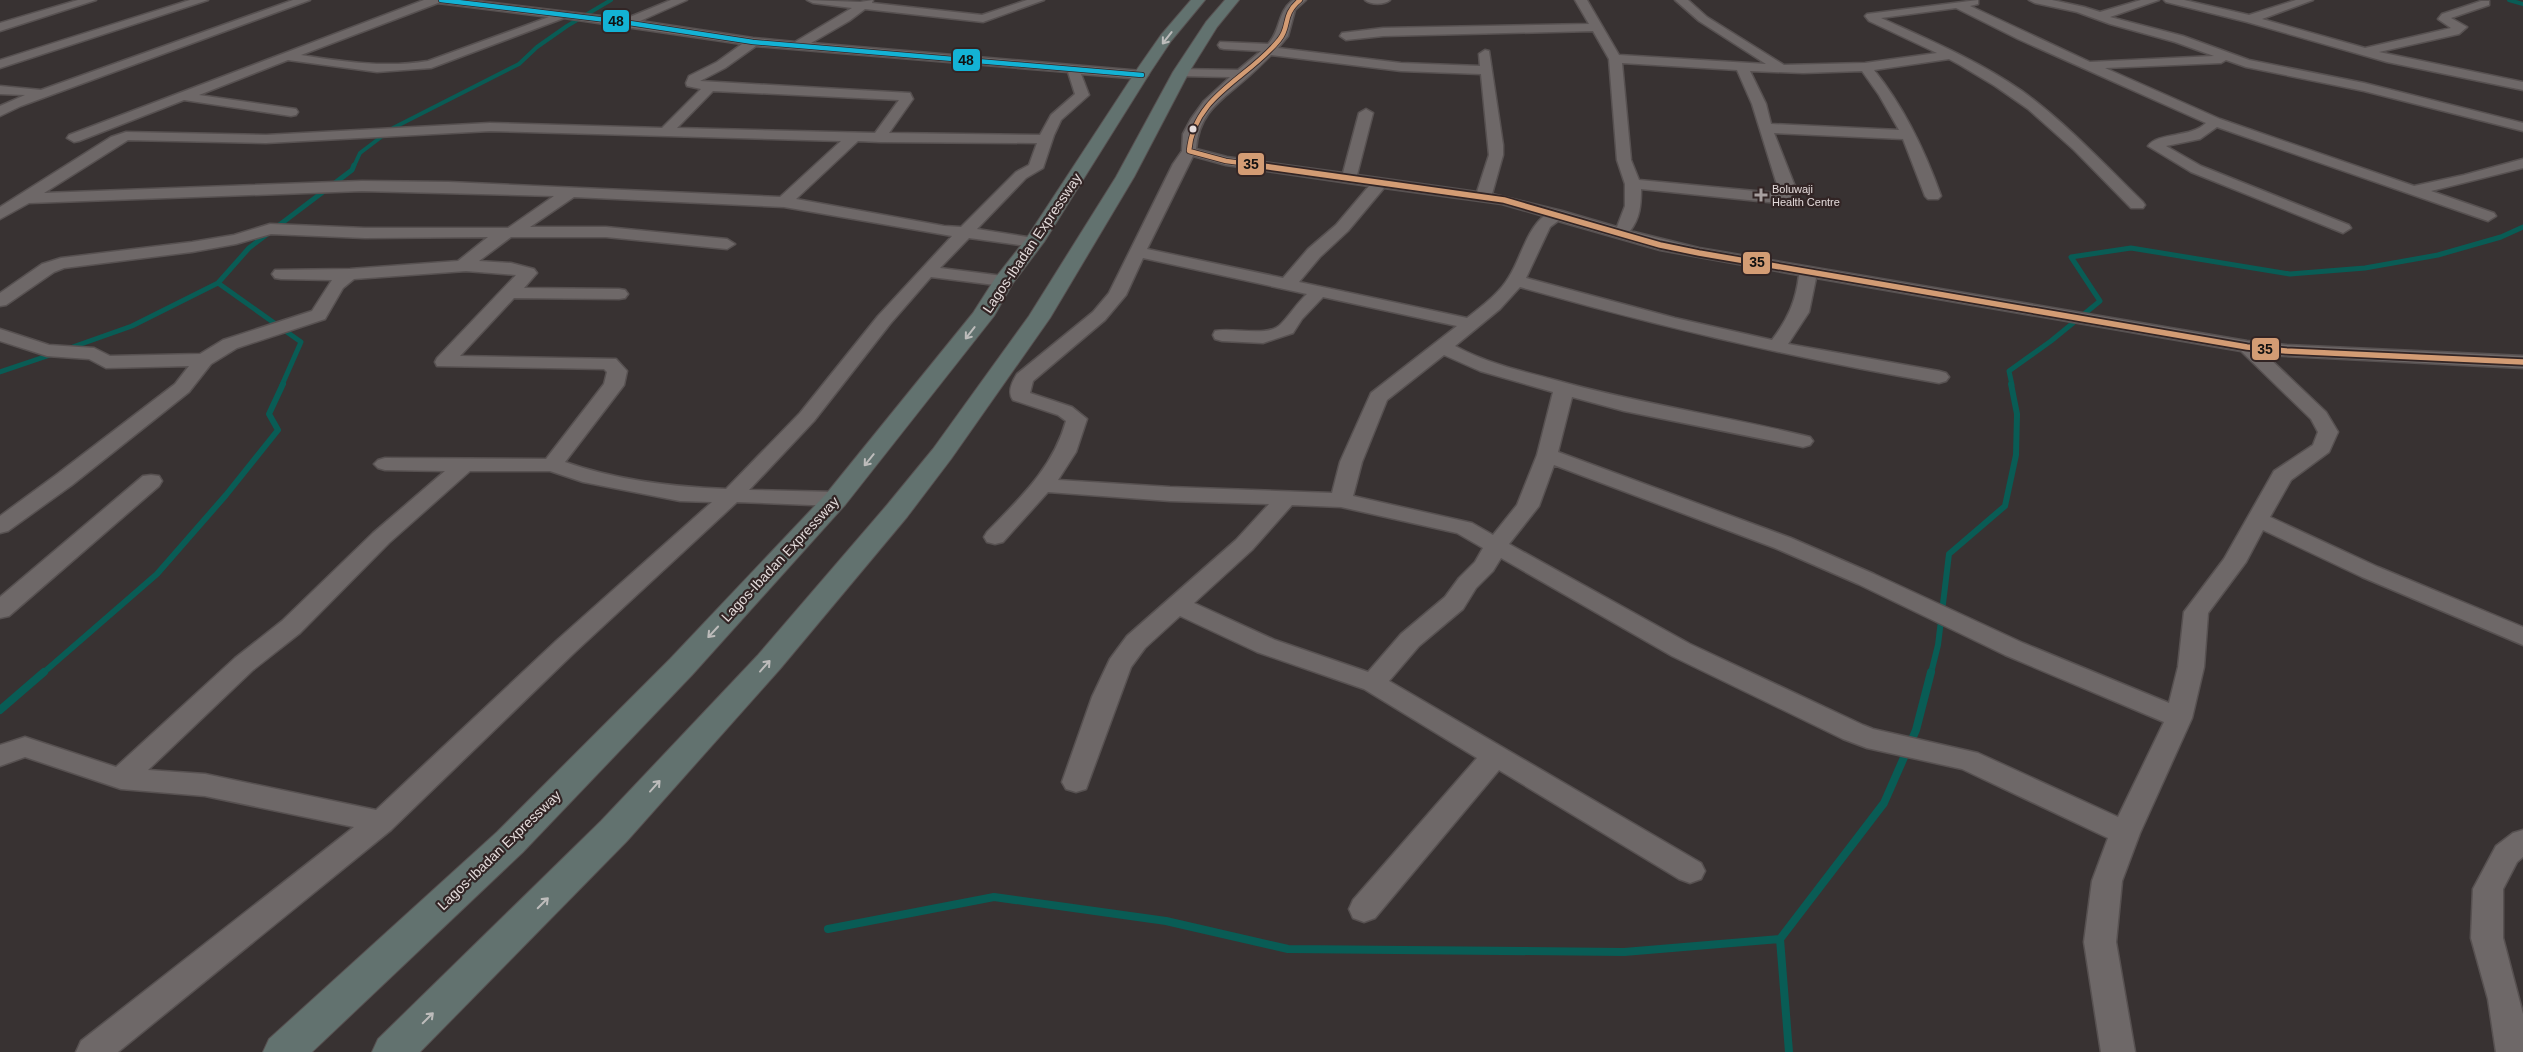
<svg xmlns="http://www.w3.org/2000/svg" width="2523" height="1052" font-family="Arial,sans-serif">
	<rect width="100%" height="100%" fill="#383232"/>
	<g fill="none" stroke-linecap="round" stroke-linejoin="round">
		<!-- stream-far3 -->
		<path stroke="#095c55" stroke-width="4" d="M 2509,0 L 2523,4
			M 354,166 L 360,153 L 393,128 L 519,64 L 537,47 L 567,26 L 611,0"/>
		<!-- stream-far2 -->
		<path stroke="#095c55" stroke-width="5" d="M 67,349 L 132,326 L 218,283
			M 0,372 L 53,354
			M 282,385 L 301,342 L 218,283 L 249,248 L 352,170 L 354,165
			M 2012,385 L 2009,371 L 2051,341 L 2100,301 L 2071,257 L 2131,248 L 2290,274 L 2365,268 L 2438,255 L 2501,237 L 2523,227"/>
		<!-- stream-far1 -->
		<path stroke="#095c55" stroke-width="6" d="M 43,673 L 157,574 L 226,495 L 278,430 L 269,414 L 283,384
			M 1931,673 L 1938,645 L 1949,554 L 2005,506 L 2016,455 L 2017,414 L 2011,384"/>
		<!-- stream -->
		<path stroke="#095c55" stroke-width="8" d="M 0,710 L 44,672
			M 828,929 L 994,897 L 1166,921 L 1288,949 L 1624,952 L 1780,939
			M 1789,1052 L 1780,939 L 1884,803 L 1916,730 L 1931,672"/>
		<!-- minor casing -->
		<g stroke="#575151" stroke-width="3">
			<path id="minor" d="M 78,0 L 96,0 L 0,31 L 0,23 Z
				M 190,0 L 208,0 L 0,68 L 0,60 Z
				M 293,0 L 310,0 L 21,106 L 0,116 L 0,106 L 25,95 L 0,94 L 0,86 L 41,90 Z
				M 424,0 L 469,0 L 625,19 L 671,0 L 687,0 L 640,21 L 753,38 L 795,42 L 852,8 L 813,3 L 807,0 L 860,2 L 873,0 L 872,3 L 982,15 L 1027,0 L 1044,0 L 983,22 L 865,9 L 849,21 L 811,43 L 1142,71 L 1148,75 L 1142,79 L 1081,74 L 1089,95 L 1061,120 L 1054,135 L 1043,168 L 1026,178 L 977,229 L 1040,239 L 1042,242 L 1040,245 L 1034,247 L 969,238 L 940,268 L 1003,276 L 1009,277 L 1012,281 L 1009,285 L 1003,286 L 931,277 L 890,324 L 814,421 L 749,490 L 836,492 L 844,494 L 847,499 L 844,504 L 836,506 L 737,502 L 574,653 L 391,830 L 118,1052 L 76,1052 L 81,1041 L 354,827 L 205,796 L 121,789 L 25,757 L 0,766 L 0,745 L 25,737 L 116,767 L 235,658 L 282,621 L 373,533 L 445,471 L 385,470 L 378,468 L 374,464 L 378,460 L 385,458 L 546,459 L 604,384 L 607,372 L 604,369 L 437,366 L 435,362 L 437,358 L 516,275 L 466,271 L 354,279 L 343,288 L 325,319 L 237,348 L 211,364 L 189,392 L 72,485 L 8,531 L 0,533 L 0,516 L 56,475 L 175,384 L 189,366 L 106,368 L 89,359 L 47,356 L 0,341 L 0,329 L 49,345 L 94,348 L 110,356 L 200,354 L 223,340 L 312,311 L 332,280 L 281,279 L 275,278 L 272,274 L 275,270 L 350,269 L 458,261 L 488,237 L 365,238 L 271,234 L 236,244 L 192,252 L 64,268 L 54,272 L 6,305 L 0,306 L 0,293 L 42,264 L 61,258 L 192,242 L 234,235 L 270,224 L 365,228 L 508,228 L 554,196 L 362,191 L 29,203 L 0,219 L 0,207 L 111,137 L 126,132 L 266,135 L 490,123 L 662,128 L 701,89 L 687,86 L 686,83 L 689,76 L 717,62 L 742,44 L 564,18 L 431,68 L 377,72 L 288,60 L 199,95 L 296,109 L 298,112 L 296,115 L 291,116 L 184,100 L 79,141 L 74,142 L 67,138 L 69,135 ZM 438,3 L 549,17 L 428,61 C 385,68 344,62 301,55 ZM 756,46 L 1068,72 L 1075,94 L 1051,115 L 1040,135 L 889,133 L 913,99 L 910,93 L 700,81 L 725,68 ZM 713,91 L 899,100 L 875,133 L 677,128 ZM 490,131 L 841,141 L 780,197 L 449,182 L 362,181 L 44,193 L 128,140 L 266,143 ZM 858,141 L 880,142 L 1037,143 L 1029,165 L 1016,172 L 961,227 L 944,226 L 796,199 ZM 574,197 L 784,207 L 952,236 L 878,316 L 800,413 L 726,489 C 672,487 616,480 565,462 L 624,385 L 627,371 L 616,359 L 460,356 L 514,298 L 619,299 L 625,298 L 628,294 L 625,290 L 619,289 L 524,288 L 537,273 L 534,269 L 511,263 L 479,261 L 511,237 L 606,237 L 727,249 L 735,244 L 727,239 L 606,227 L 530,227 ZM 470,471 L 550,471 L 583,482 L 680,501 L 712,502 L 556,641 L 376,810 L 205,774 L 148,770 L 253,670 L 300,633 L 389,543 Z
				M 1293,0 L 1306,0 L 1295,10 L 1288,36 L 1278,48 L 1401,63 L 1480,66 L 1479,54 L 1485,50 L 1489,51 L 1503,145 L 1503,155 L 1492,194 L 1562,211 L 1617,227 L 1625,206 L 1625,184 L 1617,160 L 1609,59 L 1593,31 L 1383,36 L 1346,40 L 1340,36 L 1342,33 L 1383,28 L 1589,24 L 1575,0 L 1587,0 L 1619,55 L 1766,64 L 1699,21 L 1675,0 L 1688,0 L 1707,17 L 1784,65 L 1865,63 L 1937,53 L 1869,21 L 1865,16 L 1867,14 L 1978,0 L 1978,4 L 1970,6 L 2090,62 L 2214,56 L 2175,42 L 2110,24 L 2077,12 L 2035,3 L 2029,0 L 2052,0 L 2084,7 L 2100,12 L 2141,0 L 2159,0 L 2110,17 L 2183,36 L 2249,60 L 2364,83 L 2523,123 L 2523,131 L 2364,91 L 2246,67 L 2226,60 L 2221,63 L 2105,68 L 2220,119 L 2414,186 L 2464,175 L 2523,159 L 2523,168 L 2431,191 L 2494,213 L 2496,216 L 2488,221 L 2217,127 L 2200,139 L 2166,146 L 2201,166 L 2349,225 L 2351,228 L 2343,233 L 2191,172 L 2148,146 C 2158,132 2191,138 2206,123 L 2018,39 L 1956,8 L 1881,18 C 1929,40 1979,61 2022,91 C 2066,123 2104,164 2143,202 L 2145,205 L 2143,208 L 2131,208 L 2074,150 L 2028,109 L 1995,86 L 1960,65 L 1949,59 L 1874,70 C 1904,107 1925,151 1941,196 L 1938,199 L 1928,199 L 1925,196 L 1903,139 L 1774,133 L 1796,189 L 1791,197 L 1778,203 L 1641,189 C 1641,205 1640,218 1630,231 L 1699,248 L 2247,341 L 2286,345 L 2523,356 L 2523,368 L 2266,355 L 2326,412 L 2338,432 L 2329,452 L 2291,480 L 2270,517 L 2378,567 L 2523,627 L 2523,645 L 2362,577 L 2263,530 L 2246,562 L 2208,613 L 2204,667 L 2192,718 L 2140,833 L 2122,881 L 2116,942 L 2135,1052 L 2101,1052 L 2084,942 L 2092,881 L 2108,838 L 1962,769 L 1867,748 L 1843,739 L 1672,656 L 1501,558 L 1493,571 L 1476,588 L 1463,609 L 1419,646 L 1389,681 L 1701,863 L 1705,871 L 1701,879 L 1690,883 L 1679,879 L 1499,770 L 1375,918 L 1364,922 L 1353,918 L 1349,909 L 1353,900 L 1477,758 L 1364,689 L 1257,652 L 1180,616 L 1145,648 L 1131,667 L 1086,789 L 1076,792 L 1066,789 L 1062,782 L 1092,697 L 1110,659 L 1127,636 L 1236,540 L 1269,504 L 1170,501 L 1048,492 L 1003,542 L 995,544 L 987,542 L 984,537 L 987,532 C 1020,498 1053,468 1066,421 L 1058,415 L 1013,400 C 1007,392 1012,382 1017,374 L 1093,312 L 1109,293 L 1173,164 L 1182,151 L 1183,134 L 1191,119 L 1204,101 L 1230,77 L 1181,76 L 1175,72 L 1176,69 L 1238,70 L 1261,51 L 1224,49 L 1220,48 L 1218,45 L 1220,42 L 1268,44 C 1281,31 1277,12 1293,0 ZM 1271,55 L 1401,71 L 1481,74 L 1489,155 L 1477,192 L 1357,175 L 1373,113 L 1366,109 L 1359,113 L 1343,173 L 1227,157 L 1196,149 C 1199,110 1224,99 1249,76 C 1256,70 1264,62 1271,55 ZM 1622,63 L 1737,70 L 1752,104 L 1779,191 L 1776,193 L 1639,180 L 1631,160 ZM 1750,71 L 1803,73 L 1862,71 L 1879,95 L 1899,130 L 1771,124 L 1766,104 ZM 1193,156 L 1226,165 L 1369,186 L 1336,225 L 1308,249 L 1283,278 L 1147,249 ZM 1384,188 L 1502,204 L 1544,216 C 1526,231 1521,258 1509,277 C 1500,293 1482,306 1467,318 L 1299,282 L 1320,257 L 1348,231 ZM 1558,221 L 1660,250 L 1799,275 C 1796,301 1788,319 1772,340 L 1675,318 L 1526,278 L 1550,227 ZM 1143,258 L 1307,294 C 1297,303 1290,315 1281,324 C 1268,338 1233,327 1215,331 L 1213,335 L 1215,339 L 1222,341 L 1263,343 L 1293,333 L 1302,319 L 1323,297 L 1457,326 L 1371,393 L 1340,462 L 1332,493 L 1170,487 L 1058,480 L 1076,452 L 1087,419 L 1072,407 L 1030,393 L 1033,381 L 1105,320 L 1126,295 ZM 1816,278 L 2241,351 L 2311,419 L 2318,432 L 2313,445 L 2274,471 L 2224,559 L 2184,612 L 2178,667 L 2169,703 L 2023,643 L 1874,574 L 1791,538 L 1558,452 L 1572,397 L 1624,411 L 1803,447 L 1810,445 L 1813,441 L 1810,437 C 1726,416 1639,404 1555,380 C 1521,371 1486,363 1455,346 L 1500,309 L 1520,287 C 1658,326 1797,359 1939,383 L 1946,381 L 1949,377 L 1946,373 L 1939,371 L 1788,344 L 1809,312 ZM 1444,355 L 1480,371 L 1553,392 L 1537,455 L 1517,505 L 1493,535 L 1472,523 L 1353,496 L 1362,462 L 1387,400 ZM 1554,465 L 1775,548 L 1858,584 L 2005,655 L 2164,722 L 2118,817 L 1978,753 L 1873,729 L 1863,725 L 1690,644 L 1509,544 L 1539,506 ZM 1292,505 L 1341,507 L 1457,533 L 1483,548 L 1475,562 L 1459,578 L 1445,597 L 1401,634 L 1368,672 L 1275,640 L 1194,603 L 1252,550 Z
				M 1365,0 L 1390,0 C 1384,5 1371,5 1365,0 Z
				M 2164,0 L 2184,0 L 2249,15 L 2296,0 L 2313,0 L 2262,19 L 2365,48 L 2451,28 L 2438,19 L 2442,14 L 2481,1 L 2489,1 L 2489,5 L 2451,18 L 2467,27 L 2459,34 L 2379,52 L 2523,82 L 2523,90 L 2387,62 L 2247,22 L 2166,2 Z
				M 151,475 L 159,476 L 162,481 L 159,486 L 9,616 L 0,618 L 0,597 L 143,476 Z
				M 2523,830 L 2523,857 L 2517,862 L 2503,889 L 2503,938 L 2523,1014 L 2523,1052 L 2496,1052 L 2488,999 L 2471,938 L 2473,889 L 2496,846 L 2513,833 Z"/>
		</g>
		<!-- highway casing -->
		<g stroke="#575151" stroke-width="2">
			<path id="highway" d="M 1191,0 L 1205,0 L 1171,41 L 1151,71 L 1044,242 L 1013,283 L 994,316 L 845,505 L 692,675 L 523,852 L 312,1052 L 263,1052 L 269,1039 L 497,832 L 670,659 L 827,493 L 973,313 L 996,277 L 1026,239 L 1138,68 L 1161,35 Z
				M 1225,0 L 1239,0 L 1217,27 L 1189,72 L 1134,177 L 1050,318 L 951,459 L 907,517 L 780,669 L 627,841 L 420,1052 L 372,1052 L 378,1039 L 601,821 L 758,655 L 887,505 L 933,449 L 1029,316 L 1116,177 L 1173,72 L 1206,22 Z"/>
		</g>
		<!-- minor -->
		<use href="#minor" fill="#6e6868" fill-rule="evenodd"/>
		<!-- highway -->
		<use href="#highway" fill="#62726f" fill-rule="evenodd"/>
		<!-- bus-1 casing -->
		<g stroke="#322525" stroke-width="6">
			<path id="bus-1" d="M 441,0 L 623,22 L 753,42 L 1142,75"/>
		</g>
		<!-- bus-2-far1 casing -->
		<g stroke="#322525" stroke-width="6">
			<path id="bus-2-far1" d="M 1264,166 L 1226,161 L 1189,151 C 1194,95 1248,79 1279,40 C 1291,26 1281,16 1300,0"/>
		</g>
		<!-- bus-2 casing -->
		<g stroke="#322525" stroke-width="9">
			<path id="bus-2" d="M 1255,165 L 1504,200 L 1660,245 L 1699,253 L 2247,347 L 2286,351 L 2523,362"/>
		</g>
		<!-- bus-1 -->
		<use href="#bus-1" stroke="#13b2d5" stroke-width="4.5"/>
		<!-- bus-2-far1 -->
		<use href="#bus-2-far1" stroke="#d39c74" stroke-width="4.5"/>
		<!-- bus-2 -->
		<use href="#bus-2" stroke="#d39c74" stroke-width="5.5"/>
	</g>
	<!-- one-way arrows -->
	<defs><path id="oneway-shaft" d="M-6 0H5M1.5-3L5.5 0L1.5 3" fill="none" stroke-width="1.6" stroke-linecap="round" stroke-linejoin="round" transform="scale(1.25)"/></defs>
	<g stroke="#bdbcbb">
		<use href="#oneway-shaft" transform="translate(1167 38) rotate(128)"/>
		<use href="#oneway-shaft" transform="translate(970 333) rotate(128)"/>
		<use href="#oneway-shaft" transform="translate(869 460) rotate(129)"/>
		<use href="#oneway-shaft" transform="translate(713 632) rotate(133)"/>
		<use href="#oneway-shaft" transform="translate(765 666) rotate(-48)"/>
		<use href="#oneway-shaft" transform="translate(655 786) rotate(-48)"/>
		<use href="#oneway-shaft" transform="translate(543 903) rotate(-45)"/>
		<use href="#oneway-shaft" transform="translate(428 1018) rotate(-45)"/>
	</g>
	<!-- markers -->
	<circle fill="#e4dbdb" stroke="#322525" stroke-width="2" cx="1193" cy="129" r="4.5"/>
	<path fill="#a8a0a0" stroke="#322525" stroke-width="2" d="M1758.5 187.5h5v5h5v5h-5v5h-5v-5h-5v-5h5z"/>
	<g text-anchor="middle" stroke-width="4.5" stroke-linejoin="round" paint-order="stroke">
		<!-- far-poi labels -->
		<g font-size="11" fill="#e4dbdb" stroke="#322525" text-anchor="start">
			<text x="1772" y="193">Boluwaji<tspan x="1772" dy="13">Health Centre</tspan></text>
		</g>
		<!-- street labels -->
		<g font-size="14" fill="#e4dbdb" stroke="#322525">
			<text transform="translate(1032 243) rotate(-56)" y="5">Lagos-Ibadan Expressway</text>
			<text transform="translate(780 559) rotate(-47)" y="5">Lagos-Ibadan Expressway</text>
			<text transform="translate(499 850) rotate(-44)" y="5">Lagos-Ibadan Expressway</text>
		</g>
	</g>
	<g stroke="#322525" stroke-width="2">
		<rect x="602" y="9" width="28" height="24" rx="5" fill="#13b2d5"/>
		<rect x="952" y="48" width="29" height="24" rx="5" fill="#13b2d5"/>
		<rect x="1237" y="152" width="28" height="24" rx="5" fill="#d39c74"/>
		<rect x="1742" y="251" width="29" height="24" rx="5" fill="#d39c74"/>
		<rect x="2251" y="337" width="29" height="24" rx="5" fill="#d39c74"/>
	</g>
	<g font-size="14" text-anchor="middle" font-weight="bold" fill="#111">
		<text x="616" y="26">48</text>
		<text x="966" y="65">48</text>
		<text x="1251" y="169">35</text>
		<text x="1757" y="267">35</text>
		<text x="2265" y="354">35</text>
	</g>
</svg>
